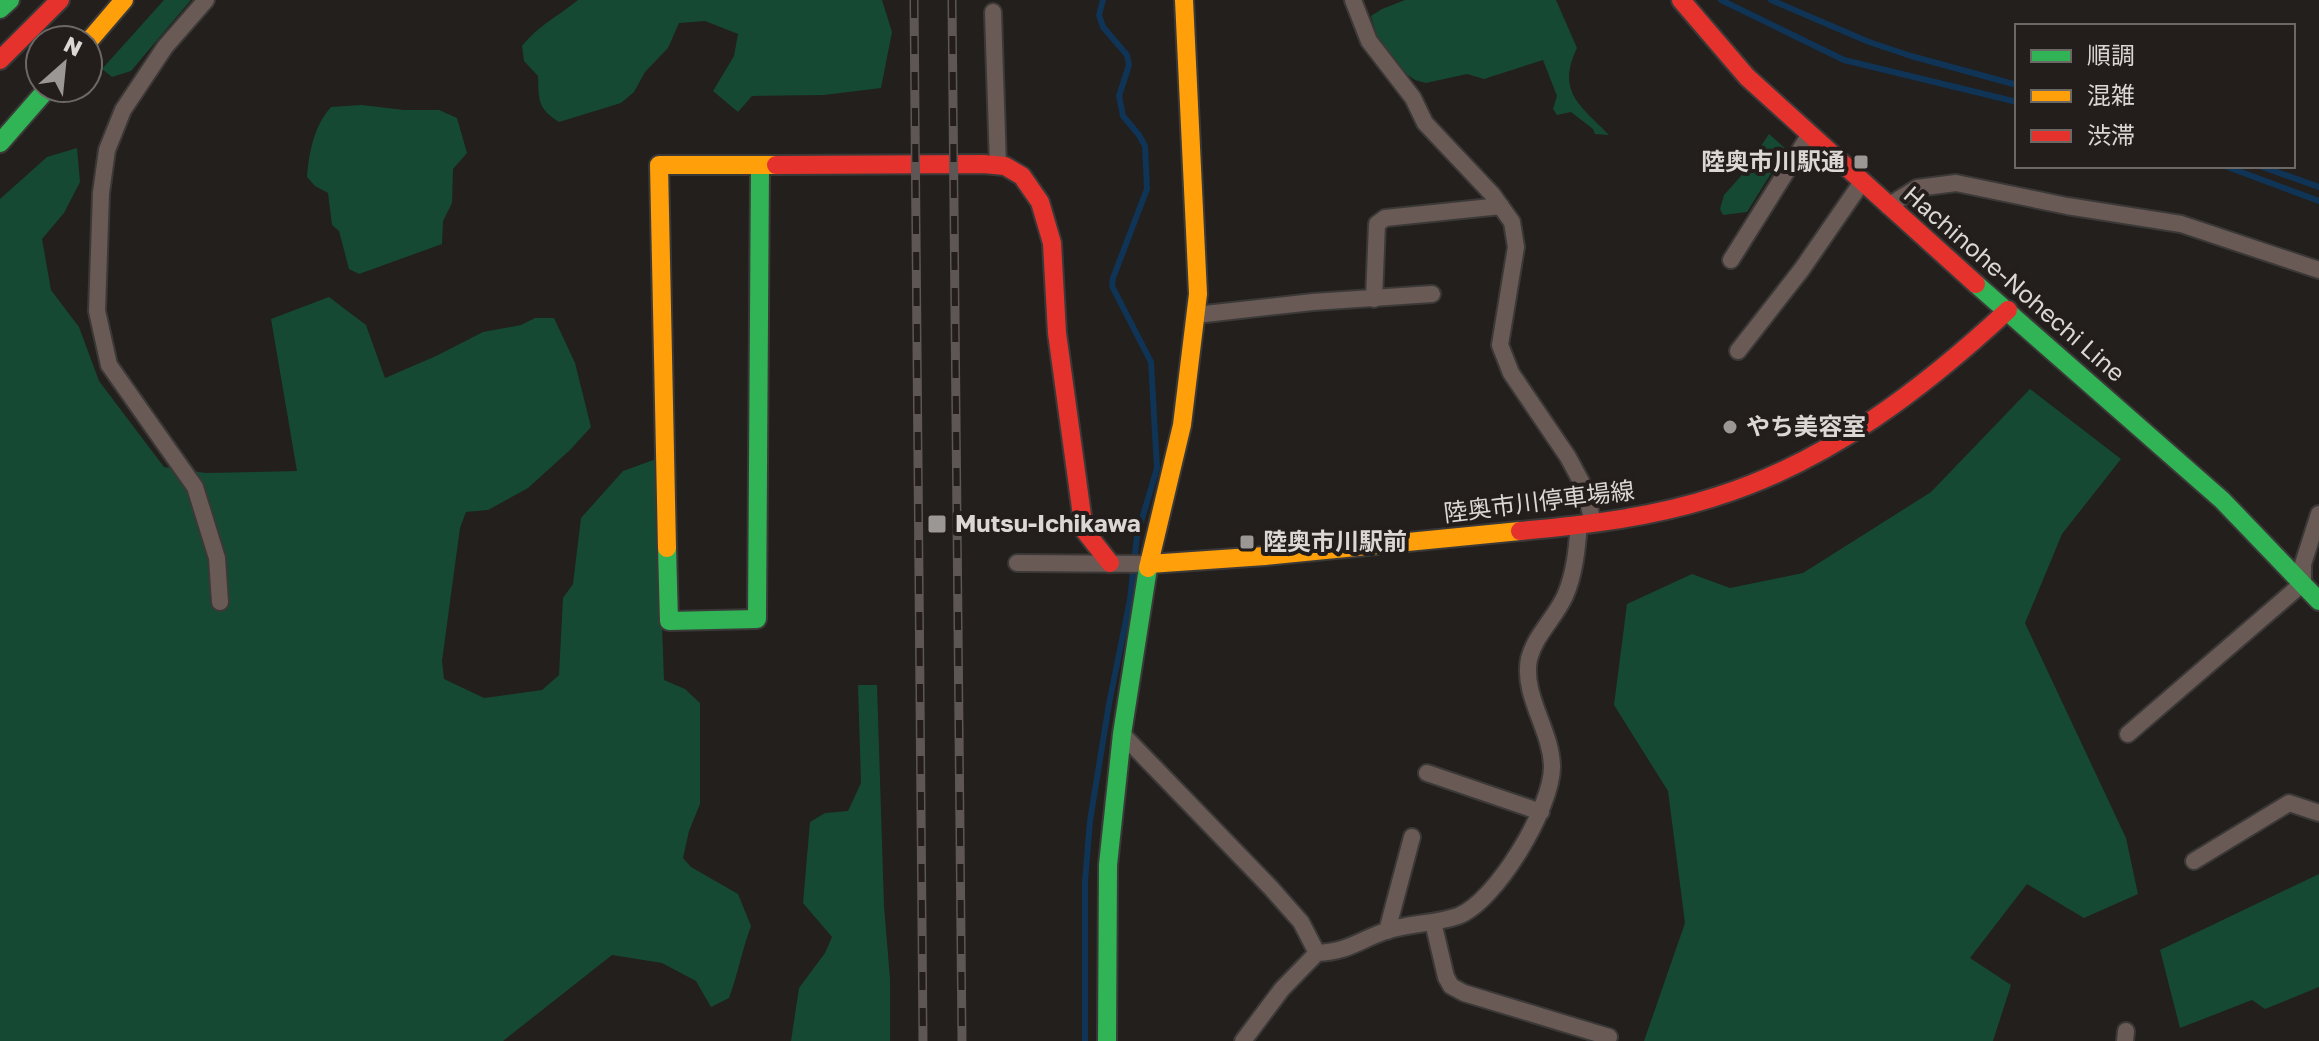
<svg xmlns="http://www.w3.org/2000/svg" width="2319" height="1041" font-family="'Golos Text','Noto Sans JP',sans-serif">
	<rect width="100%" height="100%" fill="#221f1d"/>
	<!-- green -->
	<path fill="#154933" d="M 164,0 L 191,0 L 131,71 L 112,77 L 102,69 Z
		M 578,0 L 882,0 L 892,32 L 881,88 L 824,95 L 752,96 L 738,112 L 713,91 L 734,56 L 738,34 L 705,21 L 679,23 L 668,48 L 645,72 L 634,92 L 621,103 L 559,122 C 537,108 539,100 538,76 L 524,61 L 522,46 C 539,25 557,17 578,0 Z
		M 1405,0 L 1556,0 L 1577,48 C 1556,92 1580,105 1609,135 L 1595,134 L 1593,129 L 1571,112 L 1557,115 L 1553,109 L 1557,96 L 1543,60 L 1484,79 L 1467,74 L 1426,83 L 1415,80 L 1405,73 L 1377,36 L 1371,16 L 1382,9 Z
		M 362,105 L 404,110 L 439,110 L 457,118 L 467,153 L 453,169 L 452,203 L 443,221 L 442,244 L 359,274 L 349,269 L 339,231 L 332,225 L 328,193 L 315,186 L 307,177 C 309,152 314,126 331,107 Z
		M 1769,134 L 1786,149 L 1747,212 L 1723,215 L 1720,209 L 1724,195 L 1741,176 Z
		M 77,148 L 80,182 L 64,213 L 42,239 L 51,290 L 79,327 L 99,381 L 164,467 L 206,473 L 297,471 L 271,319 L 329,297 L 366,325 L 385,378 L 436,356 L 483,332 L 521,325 L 535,318 L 554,318 L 575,363 L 591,427 L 570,450 L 528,488 L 488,510 L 466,512 L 460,528 L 442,661 L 444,679 L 484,698 L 542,690 L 559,675 L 563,598 L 573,584 L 581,518 L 623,471 L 656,459 L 664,680 L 685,689 L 700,703 L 700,804 L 689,831 L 683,858 L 691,867 L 738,894 L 751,926 C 742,950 738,974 729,998 L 711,1007 L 696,981 L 662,963 L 612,955 L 503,1041 L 0,1041 L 0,199 L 47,157 Z
		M 2030,389 L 2121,459 L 2062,534 L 2025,623 L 2126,838 L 2138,894 L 2084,918 L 2027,884 L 1970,958 L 2011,985 L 1993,1041 L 1644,1041 L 1685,923 L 1668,791 L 1614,705 L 1627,604 L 1692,574 L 1730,588 L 1803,573 L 1931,492 Z
		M 858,685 L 877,685 L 884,906 L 890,979 L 890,1041 L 791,1041 L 799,988 L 825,953 L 832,937 L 803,903 L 810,822 L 825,813 L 848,811 L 861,783 Z
		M 2319,874 L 2319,987 L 2265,1009 L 2252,1000 L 2180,1028 L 2160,950 Z"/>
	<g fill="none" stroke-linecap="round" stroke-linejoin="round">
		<!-- stream -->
		<path stroke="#0f3456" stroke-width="6" d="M 1721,0 L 1844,60 L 2017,102
			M 1771,0 L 1869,42 L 1911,56 L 2017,85
			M 2225,166 L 2319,201
			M 2260,166 L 2319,187
			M 1085,1041 L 1085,882 L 1090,821 L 1109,704 L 1130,600 L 1137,536 L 1157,468 L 1151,362 L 1112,286 L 1113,278 L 1147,189 L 1145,146 L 1139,135 L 1123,116 L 1119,96 L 1129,65 L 1127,55 L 1103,27 L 1099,15 L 1103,0"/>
		<!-- street casing -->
		<g stroke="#3b3938" stroke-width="20">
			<path id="street" d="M 206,0 L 165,47 L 123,110 L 107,150 L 101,193 L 97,311 L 109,365 L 195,487 L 217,558 L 220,602
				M 1353,0 L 1369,41 L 1413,98 L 1425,123 L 1492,194 L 1512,222 L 1516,247 L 1500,345 L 1511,373 L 1568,457 L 1584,487 L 1593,522
				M 993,12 L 998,166
				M 1888,206 L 1917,188 L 1956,183 L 2067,206 L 2181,224 L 2319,270
				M 1731,260 L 1810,134
				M 1374,299 L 1377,224 L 1385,218 L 1501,206
				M 1196,315 L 1313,302 L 1432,294
				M 1738,351 L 1802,269 L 1862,182
				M 1017,563 L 1149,564
				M 1122,734 L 1271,888 L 1301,922 L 1317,953
				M 2128,734 L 2303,583 L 2303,564 L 2319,514
				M 1427,773 L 1541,812
				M 2194,861 L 2289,803 L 2319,813
				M 1433,922 L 1446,977 L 1451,986 L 1464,993 L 1609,1037
				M 1387,931 L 1412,837
				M 1243,1041 L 1282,989 L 1317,953 C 1348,952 1359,940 1386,931 C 1409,923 1435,924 1458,916 C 1496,902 1553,806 1552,766 C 1551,729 1522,696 1529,659 C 1535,635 1555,618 1565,596 C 1575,573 1577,548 1579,524
				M 2125,1041 L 2126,1031"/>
		</g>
		<!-- fast casing -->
		<g stroke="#3b3938" stroke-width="22">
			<path id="fast" d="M 0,9 L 10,0
				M 0,143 L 48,88
				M 1976,284 L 2222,500 L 2319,601
				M 667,548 L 669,621 L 757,619 L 760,166
				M 1107,1041 L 1108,865 L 1122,734 L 1148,568"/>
		</g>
		<!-- slow casing -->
		<g stroke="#3b3938" stroke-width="22">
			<path id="slow" d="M 88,42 L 124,0
				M 667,548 L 659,165 L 776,165
				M 1149,564 L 1265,556 L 1520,531
				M 1148,568 L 1182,425 L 1198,294 L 1184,0"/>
		</g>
		<!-- jam casing -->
		<g stroke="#3b3938" stroke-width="22">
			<path id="jam" d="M 1681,0 L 1747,77 L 1976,284
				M 0,60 L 60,0
				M 776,165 L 983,164 L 1005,166 L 1022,176 L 1040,202 L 1052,243 L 1057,333 L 1084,530 L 1110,563
				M 1520,531 C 1587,525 1654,517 1718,496 C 1829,461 1924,388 2008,310"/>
		</g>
		<!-- street -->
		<use href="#street" stroke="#6a5a55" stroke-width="16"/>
		<!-- fast -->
		<use href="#fast" stroke="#30b455" stroke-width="18"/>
		<!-- slow -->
		<use href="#slow" stroke="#ff9f0a" stroke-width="18"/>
		<!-- jam -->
		<use href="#jam" stroke="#e5322d" stroke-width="18"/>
		<!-- rail casing -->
		<g stroke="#5e5654" stroke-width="9">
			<path id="rail" d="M 914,0 L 923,1041
				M 952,0 L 962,1041"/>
		</g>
		<!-- rail -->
		<use href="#rail" stroke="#231e1c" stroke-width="6" stroke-dasharray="18" stroke-linecap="butt"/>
	</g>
	<!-- markers -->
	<g fill="#9a9795" stroke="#231e1c" stroke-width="3">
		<rect x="1853" y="154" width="16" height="16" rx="4"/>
		<circle cx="1730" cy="427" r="8"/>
		<rect x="927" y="514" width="20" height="20" rx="4"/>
		<rect x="1239" y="534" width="16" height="16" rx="4"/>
	</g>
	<g text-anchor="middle" stroke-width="8" stroke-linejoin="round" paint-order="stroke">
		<!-- poi labels -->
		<g font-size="24" font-weight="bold" fill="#dad7d5" stroke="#231e1c" text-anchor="start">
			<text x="1845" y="170" text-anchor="end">陸奥市川駅通</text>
			<text x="1746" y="435">やち美容室</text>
			<text x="955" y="532">Mutsu-Ichikawa</text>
			<text x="1263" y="550">陸奥市川駅前</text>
		</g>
		<!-- street labels -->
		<g font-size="24" fill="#dad7d5" stroke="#231e1c">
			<text transform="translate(2014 284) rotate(41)" y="8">Hachinohe-Nohechi Line</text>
			<text transform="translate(1539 502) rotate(-7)" y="8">陸奥市川停車場線</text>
		</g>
	</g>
	<!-- legend -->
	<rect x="2015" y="24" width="280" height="144" fill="#231e1c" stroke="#6c6866" stroke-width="2"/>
	<rect x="2031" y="50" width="40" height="12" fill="#30b455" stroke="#6c6866" stroke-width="2"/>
	<text x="2087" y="64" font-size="24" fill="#dad7d5">順調</text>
	<rect x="2031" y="90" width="40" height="12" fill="#ff9f0a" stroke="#6c6866" stroke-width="2"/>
	<text x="2087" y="104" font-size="24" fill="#dad7d5">混雑</text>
	<rect x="2031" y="130" width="40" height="12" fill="#e5322d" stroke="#6c6866" stroke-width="2"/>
	<text x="2087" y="144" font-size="24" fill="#dad7d5">渋滞</text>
	<!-- north arrow -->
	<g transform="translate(64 64) rotate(27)"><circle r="38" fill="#231e1c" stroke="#6c6866" stroke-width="2"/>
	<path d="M0-6L14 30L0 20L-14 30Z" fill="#9a9795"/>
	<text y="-12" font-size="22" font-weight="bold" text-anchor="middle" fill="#dad7d5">N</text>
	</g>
</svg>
